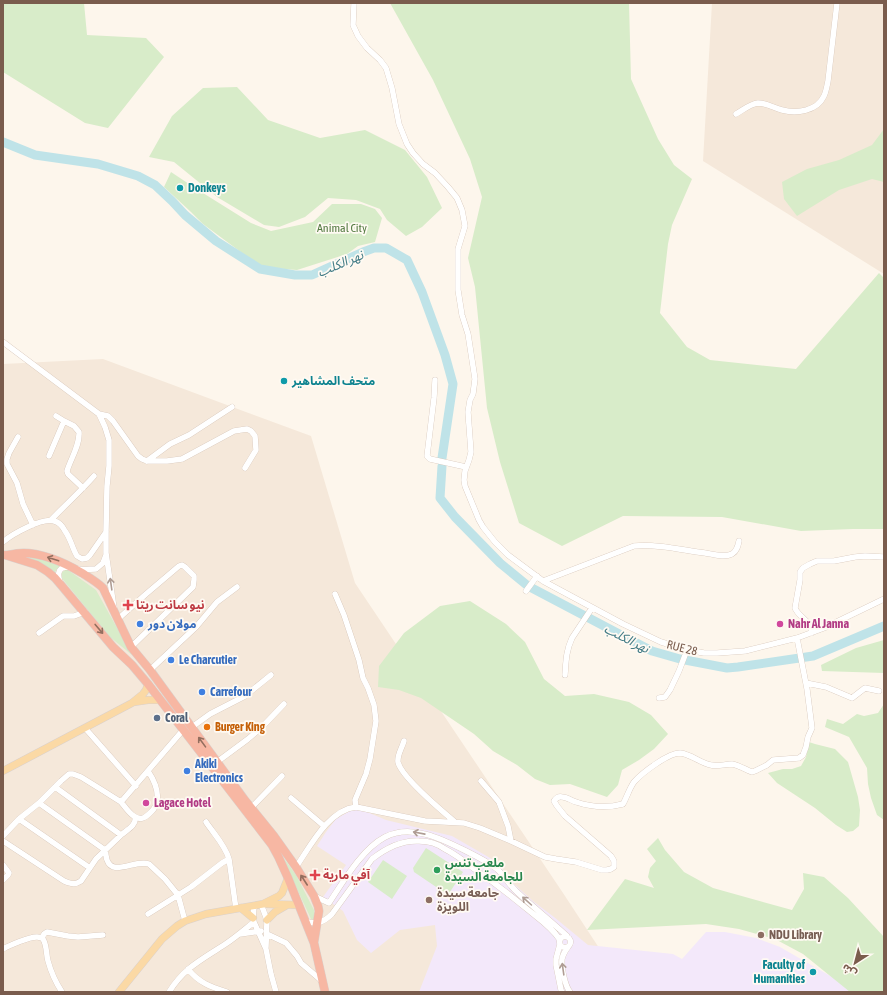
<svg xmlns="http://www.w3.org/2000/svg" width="887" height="995" font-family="'Asap Condensed','Noto Sans Arabic',sans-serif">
	<rect width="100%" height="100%" fill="#fdf6ec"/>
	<!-- residential -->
	<path fill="#f5e8da" d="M 712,3 L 884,3 L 884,274 L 703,161 Z
		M 103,359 L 311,436 L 355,583 L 563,893 L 628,992 L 3,992 L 3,364 Z"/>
	<!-- education -->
	<path fill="#f3e8fa" d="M 357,810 L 367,812 L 386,820 L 452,836 L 497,862 L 514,884 L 534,902 L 554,917 L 588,945 L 673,954 L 682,959 L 706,932 L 725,932 L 756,938 L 780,947 L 858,992 L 419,992 L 437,946 L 435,925 L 400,930 L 371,953 L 357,940 L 343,911 L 323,897 L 346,865 L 317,846 L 326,832 L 336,819 L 350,811 Z"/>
	<!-- green -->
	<path fill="#d8ecc9" d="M 3,3 L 84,3 L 87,35 L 146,38 L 164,57 L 108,128 L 85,123 L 3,72 Z
		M 390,3 L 629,3 L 631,79 L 658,139 L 674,165 L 692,179 L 672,225 L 668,244 L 660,313 L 687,347 L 710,360 L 796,369 L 879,273 L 884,278 L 884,529 L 853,529 L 801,531 L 722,517 L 623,516 L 562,546 L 519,523 L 500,462 L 487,408 L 475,287 L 468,258 L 482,197 L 470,159 L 433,80 Z
		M 237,87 L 268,120 L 320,138 L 365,130 L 405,150 L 427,177 L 442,208 L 422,227 L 406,236 L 387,220 L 380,209 L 356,200 L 328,198 L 305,217 L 279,227 L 264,225 L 217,197 L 174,162 L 149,157 L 172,116 L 203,88 Z
		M 884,129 L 884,182 L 872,179 L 839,190 L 797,216 L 784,199 L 782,182 L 807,169 L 839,160 L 872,145 Z
		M 171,172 L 195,188 L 251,223 L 271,231 L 313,222 L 332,204 L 361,204 L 375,209 L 382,218 L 375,242 L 358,246 L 347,254 L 297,270 L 261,267 L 203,224 L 191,212 L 164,187 Z
		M 22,556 L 36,558 L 62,565 C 57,568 56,570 54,575 Z
		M 65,570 L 68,570 L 96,590 L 132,655 L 110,637 L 65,582 L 61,577 L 61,573 Z
		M 470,601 L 506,624 L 525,642 L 544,679 L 565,696 L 594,694 L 629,702 L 651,715 L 668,734 L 654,749 L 639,760 L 622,770 L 618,785 L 607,797 L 570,784 L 550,785 L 535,779 L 517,765 L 493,751 L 474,734 L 421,698 L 399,690 L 378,687 L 379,666 L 404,633 L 440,606 Z
		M 884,640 L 884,673 L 822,671 L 821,665 L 856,648 Z
		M 884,704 L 884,820 L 877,815 L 871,798 L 868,784 L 867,768 L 849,737 L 825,727 L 827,719 L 843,724 L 857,714 L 864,716 L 878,713 Z
		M 809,742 L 815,744 L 835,749 L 848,762 L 858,797 L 860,810 L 859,826 L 853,831 L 847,832 L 836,825 L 815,808 L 777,783 L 768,773 L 783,769 L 792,769 L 801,766 L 806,757 Z
		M 658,838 L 665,850 L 684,872 L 713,888 L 792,910 L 804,889 L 803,873 L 824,877 L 848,898 L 884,937 L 884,992 L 850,992 L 803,954 L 775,939 L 739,929 L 706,924 L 587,930 L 625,879 L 654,888 L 648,877 L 650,868 L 656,861 L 647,849 Z
		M 426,848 L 463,872 L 448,895 L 414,872 L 413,868 Z
		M 283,857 L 296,875 L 314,910 L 314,918 L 313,920 L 311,919 L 291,876 Z
		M 383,860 L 407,876 L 392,899 L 368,882 Z"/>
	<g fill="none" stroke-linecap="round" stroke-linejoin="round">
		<!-- river -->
		<path stroke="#bfe3e8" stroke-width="9" d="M 3,142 L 35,155 L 98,164 L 138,176 L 155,185 L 172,201 L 185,215 L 216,241 L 260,269 L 295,275 L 312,275 L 363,252 L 374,248 L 386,248 L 407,260 L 422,292 L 445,355 L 453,384 L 442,458
			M 442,466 L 440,498 L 455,517 L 500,563 L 528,586 L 623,636 L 652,651 L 680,659 L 727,668 L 738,667 L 813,656 L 884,626"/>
		<!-- minor casing -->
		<g stroke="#d1beb0" stroke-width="6">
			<path id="minor" d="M 354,3 L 353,25 L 358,36 L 367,48 L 380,60 L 386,68 L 392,88 L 399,124 L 407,144 L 413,153 L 423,164 L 435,173 L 448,187 L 457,198 L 462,210 L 465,226 L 458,249 L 458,290 L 462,315 L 468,334 L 475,379 L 473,394 L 470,400 L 468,412 L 471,452 L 469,460 L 465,471 L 464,480 L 465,486 L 479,520 L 483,527 L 495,542 L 508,555 L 543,581 L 623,624 L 661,642 L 688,650 L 704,653 L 717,653 L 745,651 L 797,638 L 824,628 L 884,599
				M 736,114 C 743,110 750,104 758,103 C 767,103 774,108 782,110 C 797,114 817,111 824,96 C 826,92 827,86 828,81 L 837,3
				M 3,342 L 99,414 L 105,427 L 109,440 L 109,466 L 107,486 L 106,531 L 106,553 L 114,608
				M 435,380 L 434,398 L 427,456 L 430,459 L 466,467
				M 99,414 L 108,416 L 113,421 L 138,456 L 142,459 L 147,461 L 167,461 L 182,459 L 234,431 L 247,429 L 251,431 L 255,436 L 256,450 L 245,468
				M 56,416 L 64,421
				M 18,437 L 9,453 L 7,459 L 7,464 L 17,483 L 23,504 L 33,525
				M 49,456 L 64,421 L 74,426 L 79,432 C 80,445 71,458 67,471 L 68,474 L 83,488
				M 147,461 L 170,444 L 189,435 L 232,407
				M 51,520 C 65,505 81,491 94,476
				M 3,542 C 12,534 43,517 54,521 C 59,522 63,527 65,531 C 71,539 72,548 77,556 L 82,559 L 87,558 L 90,555 L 106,532
				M 543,581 L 634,546 C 658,544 682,550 705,553 C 713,554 724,558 732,554 C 737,551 738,546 739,541
				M 60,582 C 58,576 57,568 66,567 C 70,567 73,569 76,569 C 83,570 90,569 96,569 L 103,563 L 106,555
				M 526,591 L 537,576
				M 335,594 L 344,615 L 359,660 L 363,678 L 368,688 L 374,705 L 376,721 L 370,759 L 366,774 L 355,800 L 356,807
				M 118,619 L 146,594 L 179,566 L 182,565 L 185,567 L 194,576 L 194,580 L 193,587 L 131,647
				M 39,633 L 63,616 L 74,616 L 85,612
				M 812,633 C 810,619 799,618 795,608 L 800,580 L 800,572 L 803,568 L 810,564 L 817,561 L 834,561 L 855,557 L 865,556 L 884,557
				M 150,670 L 196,627 L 217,602 L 237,587
				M 565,675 C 566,661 566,651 572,638 L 592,608
				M 806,683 L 826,687 L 852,698 L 865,688 L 879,691
				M 659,698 L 665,697 L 670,690 L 679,671 L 687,650
				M 192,727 L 210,714 L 245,696 L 271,675
				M 85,728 L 136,786
				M 404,741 C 402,748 397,755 398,762 C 401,777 442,811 455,822
				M 217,762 L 248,739 L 263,726 L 284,704
				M 481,781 L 499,802 L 508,826 L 511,841
				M 55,787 L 121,835 C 127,830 137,825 135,817
				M 291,798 L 324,826
				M 121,802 C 126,808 134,821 143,818 C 146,817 149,814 151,812 C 154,809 157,805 157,801 C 159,790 154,780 148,771
				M 39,803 L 105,850 C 106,854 106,857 107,860 C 113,877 135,859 149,864 L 165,879 L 178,895 L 185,921
				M 251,808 L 282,776
				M 19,819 L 90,868
				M 206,822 C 214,834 225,845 229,859
				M 3,836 L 19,819 L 39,803 L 61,781 L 69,774 L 73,774 L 81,777 L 102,790 L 121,802 L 183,730
				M 3,841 L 64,881 C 71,884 75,885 81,881 L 96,859 L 121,835
				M 3,865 L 9,873 L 8,875 L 3,880
				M 296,867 C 310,847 328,810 356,807 L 425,821 L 464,823 L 480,828 L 511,841 L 545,857 L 556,859 L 576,862 L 602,870 L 607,870 L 611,869 L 614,867 L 614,861 L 611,856 L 565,816 L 557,806 L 554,801 C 556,798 558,796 562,797 C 567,797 572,801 576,802 C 591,807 608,808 623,804 C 627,797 629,789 634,782 C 642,773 668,753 680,753 C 691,754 700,763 711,765 C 718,767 725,764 732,764 C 739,765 746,770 752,772 L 755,771 L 767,765 L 773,760 L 799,758 L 803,755 L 806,747 L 808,737 L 812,728 L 807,689 L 797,638
				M 314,896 L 329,903 C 343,882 362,849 385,837 C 412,823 444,840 468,852 C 478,857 488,862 497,869 C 505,876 509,885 517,892 C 533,907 551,921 567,936
				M 261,904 L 267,920 L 266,947
				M 254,906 L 253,918 L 254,922 L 266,949 L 271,974 L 276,992
				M 148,914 L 191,887 L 222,863 L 229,859 L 236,909
				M 305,921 C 317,925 324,922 332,914 L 372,859 C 386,848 401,840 419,841 C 428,841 438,844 445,849 C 455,854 464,861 473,868 C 492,881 509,894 527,909 C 538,918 552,927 560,940
				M 240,934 L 261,931
				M 267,934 L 286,943 L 297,956 L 301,963 L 322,981
				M559.5 942a5.5 5.5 0 1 1 11 0a5.5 5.5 0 1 1-11 0Z
				M 42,938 L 44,934 L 47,932 L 68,936 L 78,937 L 103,935
				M 560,944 L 556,959 L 556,965 L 561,990 L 562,992
				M 568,947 C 565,951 563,954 562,959 C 561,967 565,986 570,992
				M 3,949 C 10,945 29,937 37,937 C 41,937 40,937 43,939 C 47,945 46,954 48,961 C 51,972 56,983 62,992
				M 188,969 C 199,983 211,987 227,992
				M 169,992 C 184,968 201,960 224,945 C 235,938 244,930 254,922"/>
		</g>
		<!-- major casing -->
		<g stroke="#dad1cd" stroke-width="8">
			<path id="major" d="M 134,702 L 148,700 L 160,700
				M 3,771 L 75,733 L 132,703 L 143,694 L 146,690 L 148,684
				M 265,904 L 299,905
				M 241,908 L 253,918
				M 267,920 L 275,912 L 287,905
				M 119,992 L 162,939 L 177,926 L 185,921 L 206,914 L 263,904 L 279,896 L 282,893 L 288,878"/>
		</g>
		<!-- highway casing -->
		<g stroke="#dad1cd" stroke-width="9">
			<path id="highway" d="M 5,555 L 37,565 L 48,572 L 55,578 L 61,585 L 113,647 L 132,665 L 148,684 L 272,845 L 278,856 L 288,878 L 314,943 L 325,992
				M 8,555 C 13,554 18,553 23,553 C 44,553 65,563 82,573 C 90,578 97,582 103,588 L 131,647 L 150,670 L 244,799 L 274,836 L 296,867 L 314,896 L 318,906 L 319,911 L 314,942"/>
		</g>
		<!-- minor -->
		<use href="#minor" stroke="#fff" stroke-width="5.5"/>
		<!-- major -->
		<use href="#major" stroke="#fbd9a5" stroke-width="7"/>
		<!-- highway -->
		<use href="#highway" stroke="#f7b7a3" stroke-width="8"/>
	</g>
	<!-- one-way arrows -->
	<defs><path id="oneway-shaft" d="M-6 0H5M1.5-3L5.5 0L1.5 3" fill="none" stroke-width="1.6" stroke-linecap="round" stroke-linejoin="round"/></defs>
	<g stroke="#936e5e">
		<use href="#oneway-shaft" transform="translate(53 559) rotate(-162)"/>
		<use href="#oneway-shaft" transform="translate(99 629) rotate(50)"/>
		<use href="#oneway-shaft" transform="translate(202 742) rotate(-126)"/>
		<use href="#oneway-shaft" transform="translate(304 880) rotate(-123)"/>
	</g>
	<g stroke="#af9d94">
		<use href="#oneway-shaft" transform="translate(111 584) rotate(-98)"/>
		<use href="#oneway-shaft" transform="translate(419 833) rotate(-169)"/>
		<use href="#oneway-shaft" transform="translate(527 901) rotate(-138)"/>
		<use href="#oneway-shaft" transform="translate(563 969) rotate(-98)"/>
	</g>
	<!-- markers -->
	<g fill="#0f9aa8" stroke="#fffaf3" stroke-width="1.5">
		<circle cx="180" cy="188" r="4"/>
		<circle cx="284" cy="381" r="4"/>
		<circle cx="813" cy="972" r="4"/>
	</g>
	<g fill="#e0444e" stroke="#fffaf3" stroke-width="1.5">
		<path d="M126 599h4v4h4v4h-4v4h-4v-4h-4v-4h4z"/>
		<path d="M313 869h4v4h4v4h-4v4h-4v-4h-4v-4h4z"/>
	</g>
	<g fill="#3f7fe0" stroke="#fffaf3" stroke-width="1.5">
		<circle cx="140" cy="624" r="4"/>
		<circle cx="171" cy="660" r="4"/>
		<circle cx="202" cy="692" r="4"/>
		<circle cx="187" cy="771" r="4"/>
	</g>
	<g fill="#d1479c" stroke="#fffaf3" stroke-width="1.5">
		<circle cx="780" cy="624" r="4"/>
		<circle cx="146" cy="803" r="4"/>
	</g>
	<circle fill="#5c6f8a" stroke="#fffaf3" stroke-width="1.5" cx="157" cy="718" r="4"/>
	<circle fill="#e8710a" stroke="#fffaf3" stroke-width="1.5" cx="207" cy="727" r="4"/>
	<circle fill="#2e9e5b" stroke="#fffaf3" stroke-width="1.5" cx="437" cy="870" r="4"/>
	<g fill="#8d6e63" stroke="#fffaf3" stroke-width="1.5">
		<circle cx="429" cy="900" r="4"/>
		<circle cx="761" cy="935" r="4"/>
	</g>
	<g text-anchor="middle" stroke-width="3.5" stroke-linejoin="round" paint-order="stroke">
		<!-- culture labels -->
		<g font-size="12" font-weight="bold" fill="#0d838f" stroke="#fffaf3" text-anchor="start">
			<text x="188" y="192">Donkeys</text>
			<text x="292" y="385">متحف المشاهير</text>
			<text x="805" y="969" text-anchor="end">Faculty of<tspan x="805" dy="14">Humanities</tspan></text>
		</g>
		<!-- park labels -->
		<g font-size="12" fill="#537a41" stroke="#fffaf3">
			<text x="342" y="232">Animal City</text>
		</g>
		<!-- health labels -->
		<g font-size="12" font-weight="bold" fill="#be3a42" stroke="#fffaf3" text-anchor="start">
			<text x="136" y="609">نيو سانت ريتا</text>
			<text x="323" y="879">آفي مارية</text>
		</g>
		<!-- shop labels -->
		<g font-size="12" font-weight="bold" fill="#366cbe" stroke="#fffaf3" text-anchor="start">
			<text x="148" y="628">مولان دور</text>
			<text x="179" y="664">Le Charcutier</text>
			<text x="210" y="696">Carrefour</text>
			<text x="195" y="768">Akiki<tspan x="195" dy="14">Electronics</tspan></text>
		</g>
		<!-- hotel labels -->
		<g font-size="12" font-weight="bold" fill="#b23c85" stroke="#fffaf3" text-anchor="start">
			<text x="788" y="628">Nahr Al Janna</text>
			<text x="154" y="807">Lagace Hotel</text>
		</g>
		<!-- street labels -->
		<g font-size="12" fill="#7a5c4d" stroke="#fffaf3">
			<text transform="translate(682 648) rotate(14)" y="4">RUE 28</text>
		</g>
		<!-- service labels -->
		<g font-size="12" font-weight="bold" fill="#4e5e75" stroke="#fffaf3" text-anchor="start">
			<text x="165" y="722">Coral</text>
		</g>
		<!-- food labels -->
		<g font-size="12" font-weight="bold" fill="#c56008" stroke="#fffaf3" text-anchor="start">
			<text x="215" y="731">Burger King</text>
		</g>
		<!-- leisure labels -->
		<g font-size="12" font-weight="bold" fill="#27864d" stroke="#fffaf3" text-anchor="start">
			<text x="445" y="867">ملعب تنس<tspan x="445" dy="14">للجامعة السيدة</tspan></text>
		</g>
		<!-- education labels -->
		<g font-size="12" font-weight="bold" fill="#785e54" stroke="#fffaf3" text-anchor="start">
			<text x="437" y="897">جامعة سيدة<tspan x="437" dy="14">اللويزة</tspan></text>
			<text x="769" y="939">NDU Library</text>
		</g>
		<!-- water labels -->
		<g font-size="13" font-style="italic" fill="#437c86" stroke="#fffaf3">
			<text transform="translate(340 263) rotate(-23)" y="5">نهر الكلب</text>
			<text transform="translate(627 638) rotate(27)" y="5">نهر الكلب</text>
		</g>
	</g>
	<!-- border -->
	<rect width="887" height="995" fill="none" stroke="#7a5c4d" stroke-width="8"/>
	<!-- north arrow -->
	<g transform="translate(855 963) rotate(216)" stroke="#fffaf3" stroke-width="3" paint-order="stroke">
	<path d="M0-3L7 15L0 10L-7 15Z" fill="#7a5c4d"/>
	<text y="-6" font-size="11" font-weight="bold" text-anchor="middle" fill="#7a5c4d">ش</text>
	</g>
</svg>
